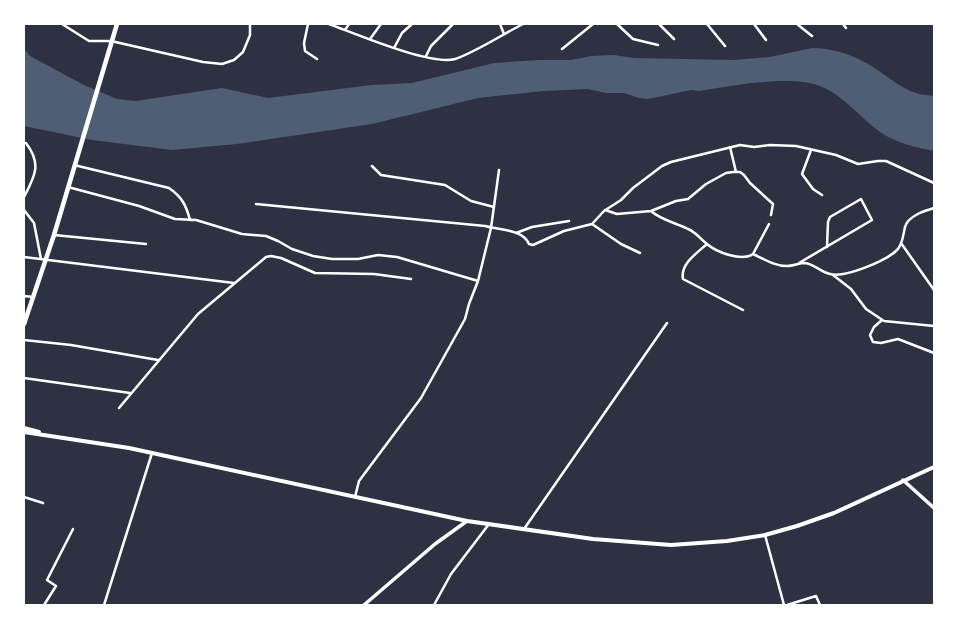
<svg xmlns="http://www.w3.org/2000/svg" width="958" height="629" font-family="Spectral,serif">
	<rect width="100%" height="100%" fill="#2d3142"/>
	<!-- water -->
	<path fill="#4f5d75" d="M 812,48 C 831,48 851,54 868,64 C 884,73 898,87 916,93 C 921,95 928,95 934,96 L 934,151 C 916,147 895,143 880,132 C 859,117 842,93 817,85 C 788,75 730,86 699,91 L 691,90 L 648,99 L 639,98 L 624,93 L 606,93 L 588,89 L 544,91 L 478,98 L 372,124 L 237,144 L 172,150 L 92,140 L 24,126 L 24,49 L 30,56 L 84,85 L 117,99 L 135,101 L 222,88 L 268,98 L 371,85 L 412,83 L 494,63 L 538,60 L 571,60 L 591,56 L 614,55 L 634,58 L 733,60 L 770,57 Z"/>
	<g fill="none" stroke-linecap="round" stroke-linejoin="round">
		<!-- minor -->
		<path stroke="#fff" stroke-width="2.5" d="M 62,24 L 89,41 L 111,41 L 203,62 L 222,64 L 234,60 L 243,52 L 250,35 L 250,24
			M 308,24 L 304,43 L 305,51 L 317,59
			M 329,24 C 354,33 430,66 455,59 C 474,53 503,34 523,24
			M 500,24 L 504,34
			M 617,24 L 633,39 L 658,45
			M 659,24 L 674,39
			M 707,24 L 725,46
			M 754,24 L 766,40
			M 797,24 L 812,36
			M 843,24 L 846,28
			M 345,30 L 349,24
			M 370,39 L 381,24
			M 394,48 L 402,33 L 412,24
			M 562,49 L 593,24
			M 426,56 L 431,46 L 453,24
			M 730,147 L 736,172
			M 811,150 L 802,174 L 813,189 L 822,195
			M 74,165 L 169,188 C 182,197 186,205 190,220
			M 372,166 L 381,175 L 445,185 L 471,201 L 494,207
			M 68,187 L 139,206 L 175,219 L 196,220 L 242,234 L 266,236 L 278,241 L 292,249 L 313,256 L 332,259 L 358,259 L 378,255 L 397,257 L 478,281
			M 24,197 C 35,176 42,164 26,143
			M 256,204 L 485,226 C 499,230 523,229 529,244 L 533,245 L 564,231 L 592,224 L 604,211 L 621,200 L 633,188 L 662,166 L 671,162 L 740,145 L 754,147 L 770,145 L 796,146 L 836,155 L 858,164 L 878,161 L 886,161 L 934,183
			M 24,210 L 34,223 L 41,259
			M 605,210 L 617,214 L 651,211 L 676,201 L 688,199 L 706,184 L 726,173 L 733,172 L 740,172 L 744,175 L 750,183 L 773,204 L 771,215
			M 651,211 C 661,220 676,223 688,229 C 696,232 700,239 707,244 C 716,252 742,262 753,254 C 764,259 774,266 787,266 C 793,266 799,263 805,263 C 814,264 821,272 830,274 C 845,278 886,261 897,250 C 903,244 903,235 905,227 C 908,216 924,211 934,208
			M 592,224 L 621,244 L 640,253
			M 516,233 L 532,227 L 569,221
			M 54,235 L 146,244
			M 901,243 L 934,290
			M 707,244 C 697,253 680,264 683,279 L 743,310
			M 753,254 L 769,224
			M 24,257 L 234,283
			M 799,263 L 872,220 L 861,199 L 830,217 L 828,222 L 827,247
			M 833,275 L 851,289 L 866,309 L 884,321 L 934,326
			M 24,296 L 33,297
			M 882,320 L 874,327 L 870,335 L 873,342 L 881,343 L 898,339 L 934,353
			M 24,340 L 71,345 L 158,360
			M 24,378 L 130,393
			M 119,408 L 198,314 L 266,257 L 271,256 L 281,258 L 315,273 L 374,274 L 411,279
			M 24,497 L 43,503
			M 355,497 L 359,481 L 421,398 L 465,319 L 469,304 L 478,281 L 491,228 L 499,170
			M 524,529 L 667,323
			M 765,535 L 784,605
			M 44,605 L 56,586 L 47,580 L 73,529
			M 104,605 L 152,453
			M 434,605 L 451,574 L 489,524
			M 787,605 L 816,596 L 820,605"/>
		<!-- tertiary -->
		<path stroke="#fff" stroke-width="3.5" d="M 903,480 L 934,508
			M 364,605 L 435,544 L 467,521"/>
		<!-- primary -->
		<path stroke="#fff" stroke-width="4" d="M 24,428 L 39,432
			M 24,432 L 129,448 L 467,521 L 593,539 L 671,545 L 727,541 L 765,535 L 797,526 L 834,513 L 934,467"/>
		<!-- trunk -->
		<path stroke="#fff" stroke-width="4.5" d="M 24,324 L 54,235 L 117,24"/>
	</g>
	<!-- border -->
	<rect width="958" height="629" fill="none" stroke="#ffffff" stroke-width="50"/>
</svg>
